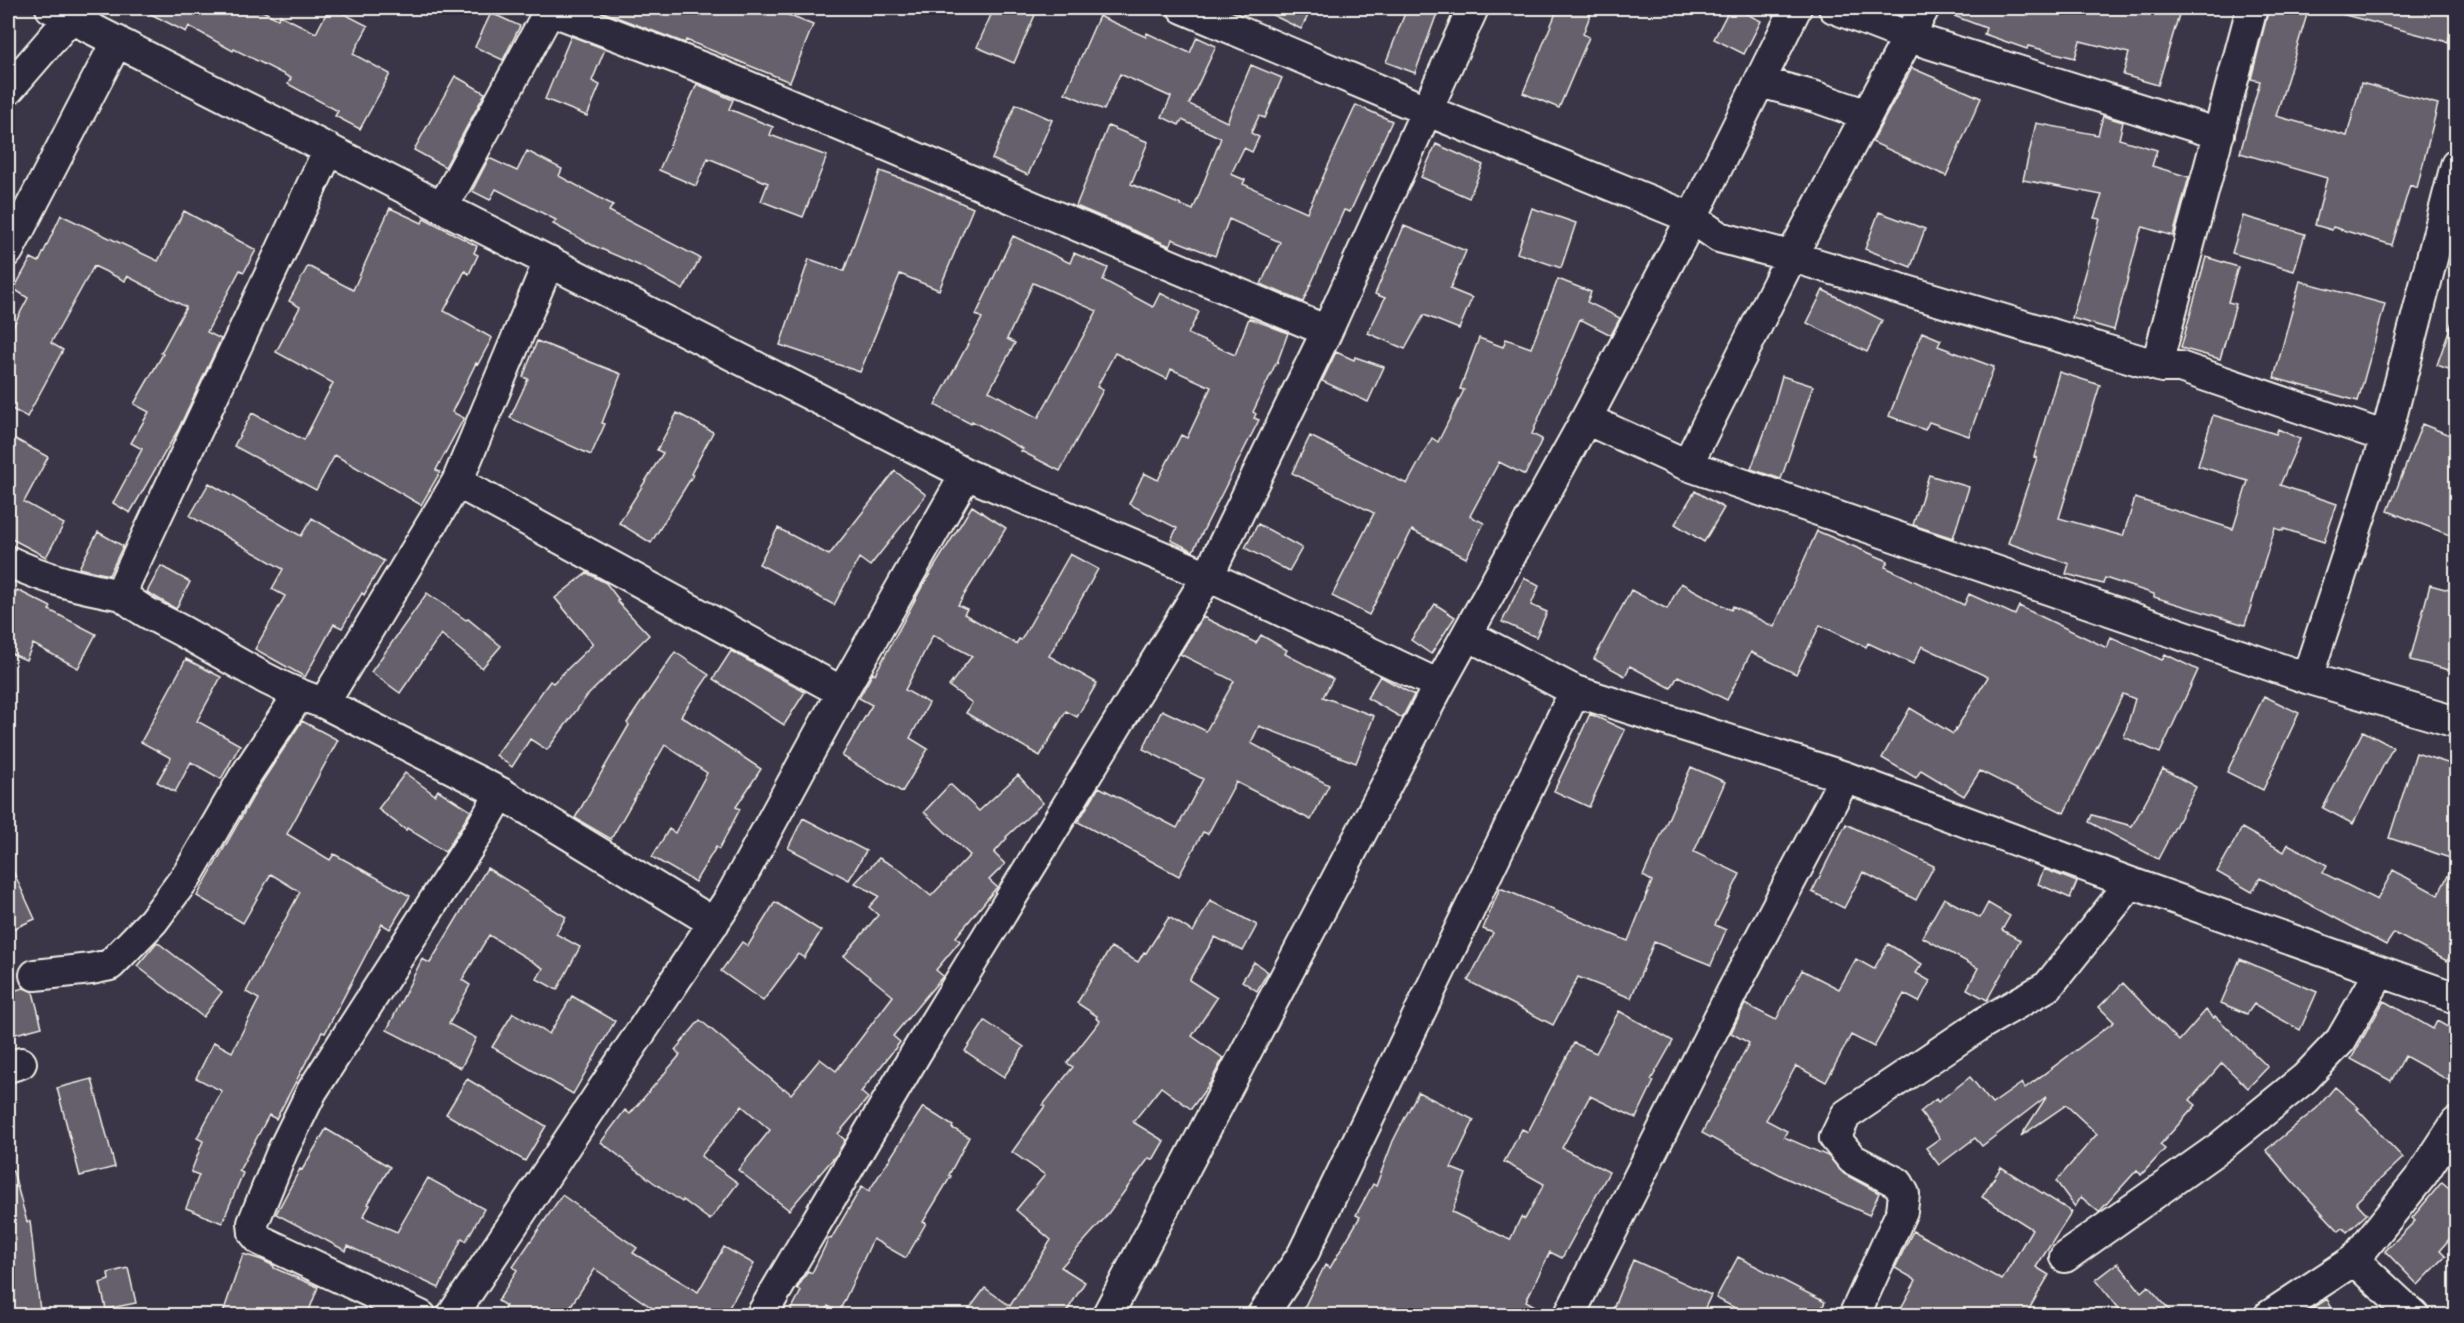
<svg xmlns="http://www.w3.org/2000/svg" width="2464" height="1323" font-family="Caveat,sans-serif">
	<rect width="100%" height="100%" fill="#3b3647"/>
	<filter id="ink" filterUnits="userSpaceOnUse"><feTurbulence type="fractalNoise" baseFrequency=".0167" numOctaves="2"/><feDisplacementMap in="SourceGraphic" scale="12" xChannelSelector="R" yChannelSelector="G"/><feConvolveMatrix kernelMatrix="1 2 1 2 8 2 1 2 1" color-interpolation-filters="sRGB"/></filter>
	<g filter="url(#ink)">
		<!-- building -->
		<path fill="#65616c" stroke="#f4f1e8" stroke-width="1.5" fill-rule="evenodd" d="M 139,8 L 257,8 L 278,19 L 280,15 L 316,33 L 329,8 L 333,8 L 368,26 L 353,54 L 390,74 L 360,129 L 335,116 L 338,111 L 288,84 L 291,78 L 234,49 L 233,51 L 189,26 L 186,32 Z
			M 592,8 L 770,8 L 813,25 L 790,82 L 686,40 L 685,43 Z
			M 994,8 L 1038,8 L 1014,63 L 977,47 Z
			M 1258,8 L 1312,8 L 1301,29 Z
			M 1407,8 L 1439,8 L 1415,73 L 1386,62 Z
			M 1558,8 L 1593,8 L 1583,34 L 1589,37 L 1559,108 L 1523,93 Z
			M 1730,8 L 1735,8 L 1761,21 L 1744,54 L 1714,39 Z
			M 1941,8 L 2181,8 L 2158,85 L 2123,75 L 2129,53 L 2080,41 L 2075,58 L 2028,46 L 2027,49 L 1984,34 L 1986,28 L 1941,11 Z
			M 2269,8 L 2309,8 L 2276,116 L 2347,136 L 2361,83 L 2438,104 L 2417,188 L 2410,185 L 2392,245 L 2333,227 L 2332,230 L 2315,225 L 2327,178 L 2240,153 L 2260,81 L 2251,79 Z
			M 2342,8 L 2457,8 L 2457,10 L 2448,42 L 2341,14 Z
			M 491,13 L 520,26 L 503,60 L 475,47 Z
			M 1099,16 L 1146,37 L 1147,33 L 1190,53 L 1197,37 L 1216,46 L 1189,104 L 1227,122 L 1251,65 L 1282,78 L 1265,118 L 1259,116 L 1251,133 L 1259,137 L 1252,152 L 1244,148 L 1231,174 L 1245,180 L 1243,184 L 1307,212 L 1356,105 L 1392,121 L 1350,212 L 1344,210 L 1303,302 L 1261,284 L 1280,242 L 1229,219 L 1215,256 L 1172,239 L 1170,246 L 1076,206 L 1108,126 L 1148,142 L 1131,184 L 1193,210 L 1221,138 L 1182,120 L 1179,125 L 1162,117 L 1171,97 L 1120,74 L 1104,110 L 1065,93 Z
			M 571,36 L 605,49 L 592,81 L 600,85 L 587,116 L 545,99 Z
			M 1912,68 L 1981,98 L 1946,176 L 1872,142 Z
			M 455,76 L 485,93 L 445,167 L 414,150 Z
			M 697,84 L 733,100 L 729,109 L 773,127 L 770,135 L 827,156 L 803,217 L 761,201 L 768,183 L 708,158 L 696,186 L 659,170 Z
			M 1016,104 L 1052,120 L 1028,175 L 992,159 Z
			M 2103,116 L 2123,122 L 2119,139 L 2157,150 L 2152,166 L 2189,177 L 2173,236 L 2143,227 L 2140,232 L 2114,330 L 2072,318 L 2100,219 L 2094,218 L 2102,195 L 2023,180 L 2036,123 L 2098,135 Z
			M 1436,144 L 1483,165 L 1469,198 L 1421,177 Z
			M 527,151 L 562,169 L 559,176 L 613,205 L 609,211 L 700,258 L 683,290 L 638,265 L 592,245 L 553,224 L 556,220 L 496,189 L 490,200 L 472,191 L 489,158 L 517,171 Z
			M 880,171 L 922,186 L 973,208 L 939,290 L 900,274 L 860,372 L 780,345 L 809,259 L 844,271 Z
			M 390,208 L 422,223 L 424,218 L 477,246 L 474,253 L 478,255 L 469,274 L 465,271 L 444,311 L 492,338 L 478,364 L 476,363 L 452,412 L 464,418 L 436,470 L 440,472 L 421,505 L 335,455 L 316,490 L 234,446 L 252,413 L 304,440 L 333,383 L 276,352 L 300,307 L 289,301 L 308,266 L 353,290 Z
			M 1532,208 L 1576,223 L 1561,268 L 1517,253 Z
			M 184,211 L 256,250 L 244,272 L 240,270 L 207,332 L 221,339 L 178,430 L 130,513 L 113,503 L 142,449 L 131,443 L 149,412 L 134,404 L 163,354 L 161,353 L 186,307 L 127,276 L 125,281 L 94,266 L 51,343 L 63,350 L 27,417 L 8,407 L 8,336 L 28,298 L 14,289 L 31,258 L 39,262 L 61,215 L 158,261 Z
			M 1879,212 L 1925,229 L 1911,267 L 1865,249 Z
			M 2243,216 L 2305,234 L 2294,271 L 2232,253 Z
			M 1404,226 L 1466,251 L 1450,289 L 1472,298 L 1459,329 L 1424,315 L 1405,349 L 1368,333 L 1385,298 L 1375,294 Z
			M 1013,236 L 1070,263 L 1074,253 L 1108,268 L 1103,280 L 1153,307 L 1160,293 L 1199,312 L 1188,334 L 1235,355 L 1249,318 L 1288,333 L 1277,363 L 1276,363 L 1253,412 L 1256,414 L 1254,418 L 1259,420 L 1193,551 L 1171,540 L 1177,528 L 1129,504 L 1144,473 L 1158,480 L 1181,435 L 1187,438 L 1211,387 L 1171,369 L 1167,379 L 1115,353 L 1097,387 L 1103,390 L 1060,471 L 1021,451 L 1023,449 L 972,421 L 971,424 L 935,405 L 982,318 L 976,315 ZM 1033,283 L 1097,311 L 1038,418 L 989,391 L 1015,343 L 1007,339 Z
			M 2206,257 L 2238,267 L 2228,302 L 2236,304 L 2220,359 L 2181,348 Z
			M 1558,279 L 1591,292 L 1587,302 L 1620,318 L 1611,335 L 1580,319 L 1532,434 L 1542,439 L 1525,475 L 1499,462 L 1470,516 L 1484,523 L 1466,558 L 1412,530 L 1369,615 L 1332,596 L 1374,513 L 1292,473 L 1310,436 L 1407,484 L 1432,438 L 1438,442 L 1464,390 L 1460,389 L 1479,338 L 1503,347 L 1506,339 L 1531,348 Z
			M 2300,281 L 2385,304 L 2358,401 L 2274,378 Z
			M 1823,290 L 1882,320 L 1867,352 L 1807,323 Z
			M 2454,316 L 2457,316 L 2457,372 L 2437,365 Z
			M 1922,332 L 1941,340 L 1938,346 L 1994,367 L 1969,436 L 1929,422 L 1925,430 L 1889,416 Z
			M 537,341 L 621,374 L 602,423 L 605,424 L 591,455 L 510,418 L 528,379 L 523,377 Z
			M 1336,352 L 1354,360 L 1355,357 L 1384,367 L 1368,402 L 1322,381 Z
			M 2059,372 L 2100,385 L 2059,518 L 2123,536 L 2135,498 L 2233,529 L 2248,481 L 2198,466 L 2213,415 L 2276,434 L 2278,429 L 2300,439 L 2280,485 L 2337,504 L 2324,542 L 2284,529 L 2283,531 L 2275,528 L 2245,625 L 2154,597 L 2154,594 L 2105,578 L 2103,584 L 2066,574 L 2069,564 L 2008,543 L 2037,458 L 2034,457 Z
			M 1782,376 L 1813,386 L 1781,479 L 1751,469 L 1770,418 Z
			M 677,413 L 713,432 L 691,474 L 693,475 L 651,543 L 619,523 L 663,453 L 657,450 Z
			M 2422,424 L 2457,438 L 2457,538 L 2388,511 Z
			M 8,435 L 48,457 L 24,502 L 64,524 L 46,557 L 8,537 Z
			M 895,471 L 926,495 L 870,566 L 859,558 L 834,605 L 759,564 L 778,528 L 829,555 Z
			M 1929,475 L 1969,487 L 1953,538 L 1913,525 Z
			M 209,483 L 301,536 L 312,518 L 384,561 L 364,595 L 362,593 L 342,628 L 334,624 L 305,677 L 255,649 L 285,596 L 272,589 L 283,569 L 190,516 Z
			M 1695,491 L 1724,508 L 1704,542 L 1675,524 Z
			M 972,506 L 1006,528 L 958,605 L 967,609 L 964,614 L 1016,644 L 1019,639 L 1021,640 L 1070,554 L 1098,569 L 1049,656 L 1097,683 L 1077,717 L 1066,711 L 1040,756 L 966,713 L 972,703 L 949,686 L 972,656 L 933,635 L 905,690 L 929,703 L 910,738 L 928,749 L 902,792 L 842,756 L 872,705 L 859,698 L 873,673 L 875,674 L 923,585 Z
			M 1258,524 L 1302,548 L 1289,571 L 1245,548 Z
			M 1817,531 L 1888,561 L 1885,567 L 1964,605 L 1969,594 L 2015,615 L 2019,606 L 2107,648 L 2111,637 L 2162,660 L 2165,654 L 2198,670 L 2160,753 L 2124,737 L 2135,699 L 2123,694 L 2064,813 L 1980,771 L 1964,796 L 1921,770 L 1916,778 L 1882,758 L 1910,708 L 1953,734 L 1988,677 L 1922,646 L 1913,664 L 1868,643 L 1866,647 L 1820,625 L 1796,674 L 1751,652 L 1727,700 L 1678,676 L 1671,688 L 1630,666 L 1625,676 L 1594,659 L 1631,590 L 1667,609 L 1681,583 L 1731,610 L 1733,606 L 1774,627 Z
			M 98,532 L 123,546 L 109,575 L 79,568 Z
			M 161,566 L 190,582 L 176,609 L 147,592 Z
			M 587,573 L 606,583 L 619,600 L 617,601 L 649,635 L 587,696 L 547,750 L 530,739 L 512,767 L 496,755 L 550,681 L 553,683 L 593,644 L 555,598 Z
			M 1524,578 L 1539,586 L 1531,605 L 1547,612 L 1536,637 L 1502,622 Z
			M 2430,585 L 2457,592 L 2457,672 L 2410,660 Z
			M 17,590 L 51,607 L 49,610 L 96,634 L 78,668 L 33,644 L 26,660 L 8,652 L 8,610 Z
			M 427,593 L 466,620 L 468,619 L 501,646 L 482,668 L 441,634 L 400,693 L 371,672 Z
			M 1435,604 L 1455,617 L 1431,654 L 1411,640 Z
			M 1203,617 L 1256,643 L 1261,635 L 1287,650 L 1285,654 L 1333,679 L 1323,697 L 1374,716 L 1356,763 L 1259,726 L 1251,743 L 1329,785 L 1311,820 L 1236,782 L 1208,834 L 1203,832 L 1179,876 L 1078,822 L 1099,787 L 1177,828 L 1203,779 L 1143,749 L 1162,710 L 1206,731 L 1234,681 L 1180,654 Z
			M 731,651 L 805,692 L 784,725 L 713,679 Z
			M 675,652 L 709,675 L 681,716 L 761,769 L 736,807 L 740,809 L 719,849 L 716,847 L 695,882 L 652,857 L 669,829 L 675,833 L 707,773 L 665,745 L 611,839 L 575,818 L 629,725 L 627,723 Z
			M 186,659 L 221,677 L 197,721 L 240,745 L 221,779 L 191,762 L 175,792 L 157,782 L 171,758 L 141,742 Z
			M 1380,676 L 1414,695 L 1402,718 L 1367,698 Z
			M 2264,696 L 2299,713 L 2263,790 L 2227,772 Z
			M 1590,714 L 1625,730 L 1589,807 L 1554,791 Z
			M 302,721 L 338,740 L 287,834 L 330,860 L 334,854 L 410,896 L 390,929 L 382,924 L 325,1033 L 322,1032 L 276,1119 L 269,1115 L 239,1171 L 243,1173 L 222,1223 L 186,1208 L 199,1175 L 191,1172 L 203,1141 L 197,1138 L 222,1091 L 196,1078 L 214,1042 L 232,1052 L 259,999 L 246,992 L 300,892 L 271,874 L 243,923 L 197,896 L 258,788 Z
			M 2363,731 L 2393,747 L 2353,824 L 2323,808 Z
			M 2416,753 L 2457,766 L 2457,943 L 2447,961 L 2394,933 L 2386,945 L 2260,878 L 2252,892 L 2217,872 L 2242,828 L 2284,852 L 2288,844 L 2327,865 L 2323,873 L 2377,900 L 2393,870 L 2438,895 L 2456,860 L 2389,838 Z
			M 1691,767 L 1725,782 L 1694,852 L 1740,874 L 1715,925 L 1726,930 L 1711,965 L 1654,942 L 1631,998 L 1578,977 L 1553,1025 L 1468,981 L 1493,933 L 1483,929 L 1500,888 L 1628,941 L 1652,881 L 1643,876 Z
			M 2163,769 L 2196,787 L 2158,859 L 2089,822 L 2092,815 L 2132,826 Z
			M 405,773 L 435,795 L 438,790 L 471,811 L 445,852 L 407,828 L 406,830 L 378,809 Z
			M 1018,775 L 1043,803 L 1006,837 L 1007,838 L 994,853 L 1005,864 L 989,880 L 997,887 L 956,937 L 960,941 L 936,970 L 943,976 L 893,1036 L 900,1042 L 861,1092 L 868,1098 L 838,1134 L 845,1140 L 837,1154 L 789,1210 L 738,1170 L 770,1130 L 742,1106 L 701,1156 L 738,1183 L 710,1220 L 683,1200 L 682,1202 L 653,1182 L 601,1142 L 625,1110 L 630,1114 L 680,1055 L 675,1050 L 700,1020 L 783,1089 L 784,1088 L 791,1094 L 820,1059 L 836,1071 L 893,996 L 844,956 L 878,915 L 869,907 L 879,896 L 855,883 L 879,858 L 899,869 L 931,896 L 970,855 L 924,812 L 950,784 L 979,811 Z
			M 803,818 L 866,851 L 849,880 L 788,848 Z
			M 1846,824 L 1934,866 L 1916,900 L 1863,872 L 1844,908 L 1812,892 Z
			M 8,860 L 35,919 L 8,931 Z
			M 487,868 L 566,917 L 556,934 L 580,947 L 557,990 L 537,979 L 543,968 L 489,935 L 462,980 L 470,985 L 449,1024 L 476,1038 L 461,1068 L 387,1030 L 422,959 L 430,963 Z
			M 2044,869 L 2077,882 L 2070,898 L 2038,884 Z
			M 1944,898 L 1980,918 L 1988,903 L 2010,916 L 2002,930 L 2020,940 L 1987,1000 L 1967,989 L 1978,968 L 1922,937 Z
			M 1210,900 L 1257,925 L 1243,951 L 1215,937 L 1189,980 L 1217,998 L 1192,1036 L 1223,1058 L 1210,1083 L 1191,1109 L 1161,1087 L 1133,1122 L 1164,1141 L 1153,1160 L 1149,1158 L 1104,1219 L 1061,1267 L 1085,1282 L 1064,1316 L 964,1316 L 985,1288 L 1010,1306 L 1051,1240 L 1016,1210 L 1045,1175 L 1012,1152 L 1045,1106 L 1043,1105 L 1073,1067 L 1067,1063 L 1100,1021 L 1096,1018 L 1097,1016 L 1077,1003 L 1111,947 L 1138,962 L 1144,952 L 1146,953 L 1169,917 L 1193,932 Z
			M 775,902 L 821,931 L 804,958 L 798,954 L 763,1001 L 721,971 L 742,942 L 748,946 Z
			M 157,942 L 222,992 L 203,1017 L 137,966 Z
			M 1888,944 L 1922,964 L 1916,973 L 1930,981 L 1919,1002 L 1904,994 L 1874,1047 L 1851,1035 L 1826,1082 L 1796,1066 L 1766,1120 L 1787,1131 L 1784,1137 L 1828,1156 L 1844,1174 L 1879,1193 L 1869,1215 L 1788,1179 L 1702,1133 L 1749,1043 L 1731,1033 L 1745,1004 L 1776,1020 L 1802,970 L 1839,989 L 1856,959 L 1874,969 Z
			M 2240,959 L 2317,992 L 2300,1030 L 2254,1004 L 2247,1014 L 2221,1003 Z
			M 1254,962 L 1268,972 L 1257,991 L 1242,981 Z
			M 2123,983 L 2179,1041 L 2206,1010 L 2214,1018 L 2215,1016 L 2268,1067 L 2248,1088 L 2222,1063 L 2190,1100 L 2196,1105 L 2160,1145 L 2165,1149 L 2141,1175 L 2137,1170 L 2099,1212 L 2081,1197 L 2075,1207 L 2056,1181 L 2097,1134 L 2066,1105 L 2021,1136 L 2047,1096 L 1982,1146 L 1975,1138 L 1939,1165 L 1926,1148 L 1940,1138 L 1920,1112 L 1936,1099 L 1938,1102 L 1970,1077 L 1992,1104 L 2022,1083 L 2025,1088 L 2114,1022 L 2099,1007 Z
			M 24,988 L 33,992 L 42,1027 L 8,1036 L 8,992 Z
			M 572,996 L 615,1021 L 573,1094 L 492,1047 L 513,1013 L 549,1034 Z
			M 2384,1001 L 2433,1029 L 2437,1021 L 2457,1032 L 2457,1085 L 2405,1056 L 2391,1081 L 2351,1059 Z
			M 1619,1011 L 1673,1041 L 1651,1080 L 1654,1081 L 1636,1118 L 1590,1096 L 1562,1148 L 1609,1172 L 1562,1258 L 1550,1252 L 1526,1301 L 1552,1316 L 1300,1316 L 1325,1265 L 1330,1268 L 1360,1217 L 1356,1215 L 1373,1184 L 1376,1186 L 1393,1141 L 1418,1092 L 1474,1120 L 1451,1168 L 1466,1174 L 1452,1212 L 1510,1240 L 1521,1217 L 1525,1219 L 1544,1184 L 1504,1162 L 1522,1129 L 1528,1132 L 1574,1043 L 1596,1053 Z
			M 985,1021 L 1024,1047 L 1004,1077 L 965,1051 Z
			M 92,1079 L 115,1167 L 80,1176 L 57,1088 Z
			M 467,1079 L 546,1126 L 525,1161 L 446,1114 Z
			M 2335,1087 L 2359,1108 L 2357,1109 L 2403,1158 L 2356,1202 L 2367,1214 L 2347,1232 L 2343,1228 L 2339,1231 L 2294,1183 L 2266,1150 L 2317,1108 Z
			M 923,1107 L 953,1126 L 952,1128 L 969,1137 L 949,1175 L 951,1176 L 923,1222 L 926,1223 L 906,1258 L 873,1239 L 839,1312 L 828,1306 L 824,1316 L 788,1316 L 801,1291 L 797,1289 L 808,1271 L 812,1273 L 829,1238 L 831,1239 L 862,1186 L 869,1191 Z
			M 326,1129 L 390,1167 L 368,1204 L 370,1205 L 363,1217 L 397,1232 L 428,1178 L 484,1209 L 466,1241 L 462,1238 L 439,1288 L 348,1246 L 346,1251 L 276,1214 L 300,1169 L 302,1170 Z
			M 2001,1167 L 2072,1212 L 2036,1267 L 2049,1275 L 2025,1316 L 1897,1316 L 1916,1280 L 1895,1268 L 1913,1231 L 2002,1280 L 2032,1229 L 1982,1197 Z
			M 13,1171 L 27,1222 L 30,1221 L 40,1311 L 8,1314 L 8,1172 Z
			M 2442,1182 L 2457,1195 L 2457,1230 L 2440,1250 L 2446,1256 L 2418,1285 L 2385,1251 L 2415,1221 L 2412,1218 Z
			M 562,1195 L 637,1248 L 633,1253 L 698,1292 L 724,1247 L 754,1264 L 724,1316 L 664,1316 L 595,1269 L 564,1316 L 499,1316 L 506,1306 L 498,1301 L 517,1270 L 513,1267 Z
			M 243,1254 L 262,1260 L 274,1266 L 274,1268 L 318,1287 L 307,1316 L 222,1316 Z
			M 1738,1257 L 1825,1302 L 1818,1316 L 1750,1316 L 1716,1298 Z
			M 1633,1260 L 1711,1295 L 1701,1316 L 1610,1316 Z
			M 2118,1263 L 2141,1292 L 2148,1286 L 2175,1316 L 2125,1316 L 2096,1280 Z
			M 128,1268 L 136,1303 L 106,1309 L 100,1283 L 109,1280 L 108,1273 Z
			M 2327,1299 L 2336,1316 L 2301,1316 Z"/>
		<g fill="none" stroke-linecap="round" stroke-linejoin="round">
			<!-- minor casing -->
			<g stroke="#f4f1e8" stroke-width="34">
				<path id="minor" d="M 51,8 L 966,474 L 1208,576 L 1439,685
					M 1183,8 L 1428,111 L 1692,218 L 1719,237 L 1786,255 L 2162,367
					M 1834,8 L 1909,37 L 2219,134
					M 2252,8 L 2161,349 L 2162,367 L 2180,367 L 2386,437
					M 561,14 L 711,71 L 1327,331
					M 1760,82 L 1816,97 L 1867,115
					M 8,90 L 71,17
					M 329,149 L 126,581 L 123,595 C 143,614 165,621 189,635 C 233,659 276,689 324,703 L 501,793
					M 443,207 L 547,15 L 561,14 L 564,8
					M 8,251 L 117,41
					M 1586,419 L 1687,465 L 2307,678 L 2456,722
					M 1687,465 L 1791,257 L 1924,8
					M 457,482 L 842,692
					M 8,561 C 45,579 82,588 123,595
					M 1468,635 L 1575,691 L 1845,777 L 2131,883 L 2456,998
					M 2307,678 L 2386,437 L 2456,165
					M 324,703 L 457,482 L 549,261
					M 35,975 L 91,969 L 110,965 L 153,921 L 188,874 L 243,779 L 298,696
					M 8,1067 L 21,1063
					M 2065,1257 L 2220,1147 L 2305,1078 L 2341,1040 L 2380,972
					M 2354,1260 L 2414,1316
					M 421,1316 L 260,1240 L 254,1233 L 253,1223 L 282,1152 L 312,1091 L 481,828 L 501,793 L 714,923
					M 452,1316 L 730,898 L 842,692 L 966,474
					M 761,1316 L 916,1053 L 1208,576 L 1327,331 L 1473,8
					M 1107,1316 L 1439,685 L 1586,419 L 1692,218 L 1796,8
					M 1262,1316 L 1303,1254 L 1575,691
					M 1569,1316 L 1732,992 L 1845,777
					M 1854,1316 L 1902,1211 L 1904,1194 L 1898,1183 L 1852,1159 L 1835,1138 L 1846,1115 L 1983,1023 L 2048,986 L 2131,883
					M 2269,1316 L 2354,1260 L 2422,1175 L 2456,1123"/>
			</g>
			<!-- minor -->
			<use href="#minor" stroke="#2f2a3d" stroke-width="30"/>
		</g>
	</g>
	<!-- margin -->
	<rect width="2464" height="1323" fill="none" stroke="#2f2a3d" stroke-width="30"/>
	<rect x="15" y="15" width="2434" height="1293" fill="none" stroke="#f4f1e8" stroke-width="2" filter="url(#ink)"/>
</svg>
